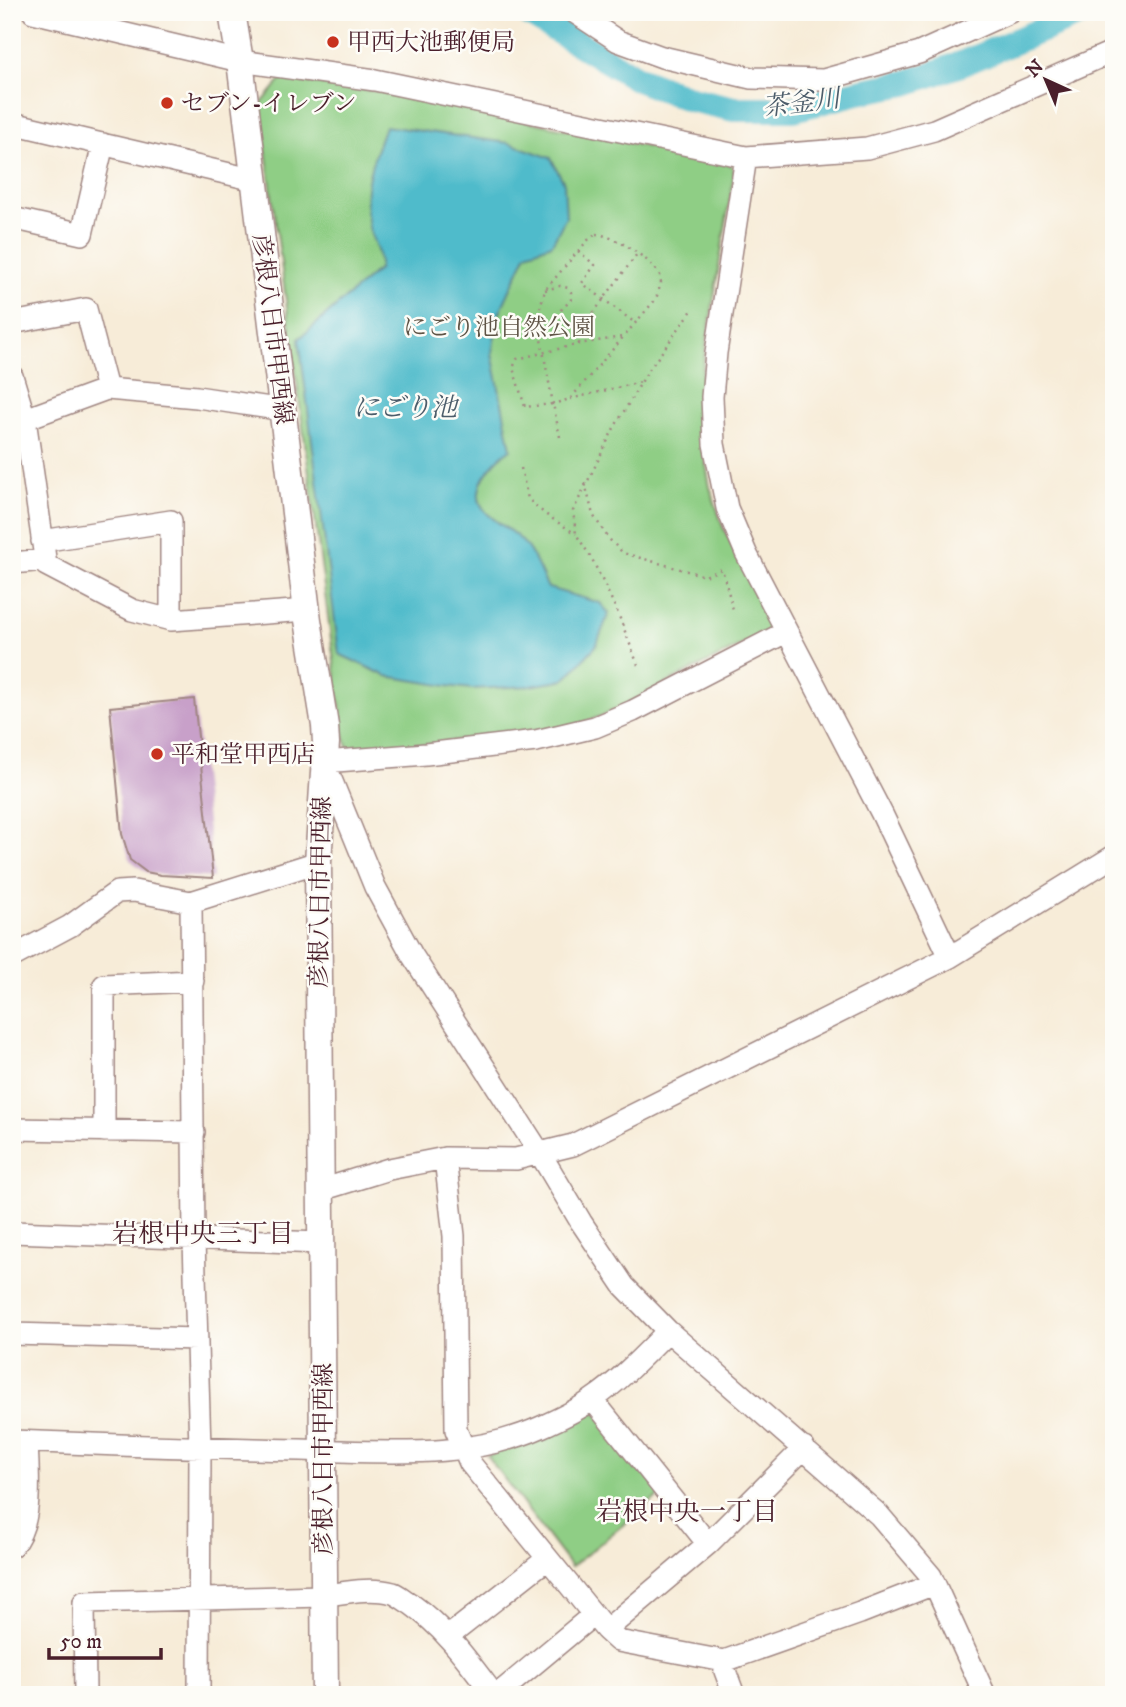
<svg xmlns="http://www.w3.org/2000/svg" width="1126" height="1707" font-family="'IM FELL DW Pica','Noto Serif JP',serif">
	<rect width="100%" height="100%" fill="#fdfcf7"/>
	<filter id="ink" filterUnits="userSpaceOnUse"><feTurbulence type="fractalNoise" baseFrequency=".0143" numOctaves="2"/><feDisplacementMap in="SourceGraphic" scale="14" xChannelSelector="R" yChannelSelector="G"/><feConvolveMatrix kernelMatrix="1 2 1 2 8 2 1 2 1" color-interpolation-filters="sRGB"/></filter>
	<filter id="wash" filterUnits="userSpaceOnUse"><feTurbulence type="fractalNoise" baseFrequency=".00686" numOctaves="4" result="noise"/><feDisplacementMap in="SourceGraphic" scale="28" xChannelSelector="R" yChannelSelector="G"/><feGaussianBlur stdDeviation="1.57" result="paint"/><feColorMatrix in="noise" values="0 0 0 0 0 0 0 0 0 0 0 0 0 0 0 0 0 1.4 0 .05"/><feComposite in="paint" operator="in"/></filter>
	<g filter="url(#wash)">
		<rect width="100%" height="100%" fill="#f7ecd8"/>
		<!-- green -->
		<path fill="#8fce85" stroke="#6c7658" stroke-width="2" d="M 282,79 L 406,95 L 732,165 L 734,173 L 702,372 L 699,426 L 710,487 L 723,527 L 770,619 L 770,631 L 604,715 L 574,726 L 356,753 L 348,747 L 344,737 L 260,105 Z
			M 595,1411 L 661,1494 L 571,1567 L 487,1456 L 563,1429 Z"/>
		<!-- water -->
		<path fill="#50bbcb" stroke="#4d6d7b" stroke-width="2" d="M 385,126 L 509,143 L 551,158 L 564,183 L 566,217 L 552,244 L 527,253 L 498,316 L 492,353 L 511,449 C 493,460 466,491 486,512 C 496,523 510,529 521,540 C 533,552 540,572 548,588 L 600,603 L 609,613 L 596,646 L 564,680 L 531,686 L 472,689 L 447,686 L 386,676 L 339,654 L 299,339 L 379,269 C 380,249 373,244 369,227 C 361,187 372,163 385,126 Z"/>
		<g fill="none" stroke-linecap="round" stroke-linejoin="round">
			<!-- river -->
			<path stroke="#50bbcb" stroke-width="26" d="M 526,12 L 638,79 L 690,99 L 734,109 L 794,109 L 858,92 L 906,83 L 961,64 L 1084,12"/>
		</g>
		<g id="blocks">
			<!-- building -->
			<path fill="#c8a0c9" d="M 194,699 L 213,878 L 161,875 L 146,872 L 130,860 L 122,834 L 110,707 Z"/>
		</g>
	</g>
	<g filter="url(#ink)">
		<use href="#blocks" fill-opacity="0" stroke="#a08682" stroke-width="2"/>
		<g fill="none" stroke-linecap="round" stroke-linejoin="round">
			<!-- minor casing -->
			<g stroke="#a08682" stroke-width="24">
				<path id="minor" d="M 33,12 L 240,61 L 375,80 L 746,157 L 867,148 L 934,130 L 1114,51
					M 574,12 L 618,41 L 662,57 L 751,78 L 823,80 L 919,53 L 1010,12
					M 12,123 L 255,180
					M 746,157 L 716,353 L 712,397 L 714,444 L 727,508 L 746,553 L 882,814 L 950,957
					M 12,218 L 82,234 L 103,144
					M 12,323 L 86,309 L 107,389
					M 12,376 L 25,419 L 46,565 L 132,610 L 171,620 L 307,610
					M 25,419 L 107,389 L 197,397 L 284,410
					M 42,541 L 171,521 L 171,620
					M 12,563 L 45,560
					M 786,632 L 633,711 L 595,727 L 536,741 L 426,754 L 324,762 L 375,887 L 412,955 L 541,1155 L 581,1222 L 624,1286 L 668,1331 L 879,1515 L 931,1576 L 985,1695
					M 191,902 L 194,1240 L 200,1448 L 199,1695
					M 12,957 L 70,926 L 117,892 L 134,891 L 191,902 L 318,862
					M 12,1129 L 194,1132
					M 104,1131 L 104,985 L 193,981
					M 445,1158 L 454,1236 L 456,1430 L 470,1463 L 606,1630 L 708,1544 L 804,1448
					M 321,1190 L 389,1169 L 445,1158 L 516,1159 L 573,1145 L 950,957 L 1114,856
					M 12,1232 L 321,1243
					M 12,1334 L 197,1339
					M 593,1400 L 708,1544
					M 12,1441 C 108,1445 204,1448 300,1450 C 380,1451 466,1461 541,1427 C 559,1419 578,1410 593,1399 C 621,1380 644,1355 668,1331
					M 12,1546 C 34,1523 28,1472 27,1442
					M 606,1630 L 618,1641 L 724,1661 L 860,1613 L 934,1584
					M 449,1636 L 547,1559
					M 724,1661 L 725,1671 L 734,1695
					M 85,1695 L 84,1602 L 323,1596 C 345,1592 371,1587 393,1593 C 399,1595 405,1601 411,1604 C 446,1629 468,1661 494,1695
					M 497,1695 L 593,1615"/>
			</g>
			<!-- major casing -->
			<g stroke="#a08682" stroke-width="29">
				<path id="major" d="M 232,12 L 240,61 L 308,620 L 325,726 L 326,743 L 318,862 L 325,1695"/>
			</g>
			<!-- path -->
			<path stroke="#a08682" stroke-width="2.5" stroke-dasharray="2 5" stroke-linecap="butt" d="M 596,234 C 614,235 651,259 660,275 L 661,283 L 656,299 L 570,399 L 553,404 L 537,318 L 545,290 L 578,251 L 591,237 Z
				M 578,251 L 595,265 L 582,283 L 635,323
				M 545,290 L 560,286 L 568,288 L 571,292 L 571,300 L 561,310 L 561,318 L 567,324 L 586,323
				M 579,344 L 580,333 L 586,323 L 637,254
				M 570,399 L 641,382
				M 560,437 L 553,404 L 525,407 L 513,368 L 517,359 L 579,344 L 622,337
				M 521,468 L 528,499 L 545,514 L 576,534
				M 585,483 L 593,515 L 609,539 L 623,553 L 705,576 L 722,569 L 734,613
				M 638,665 L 617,611 L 592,559 L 576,534 L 573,511 L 614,428 L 648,371 L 693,309"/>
			<!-- minor -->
			<use href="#minor" stroke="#fff" stroke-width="21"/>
			<!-- major -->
			<use href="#major" stroke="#fff" stroke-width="26"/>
		</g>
	</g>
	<!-- markers -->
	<g fill="#c8321e" stroke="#fdfcf7" stroke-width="2.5">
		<circle cx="333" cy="42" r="7"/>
		<circle cx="167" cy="103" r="7"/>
		<circle cx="157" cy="754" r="7"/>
	</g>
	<g text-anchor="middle" stroke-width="5" stroke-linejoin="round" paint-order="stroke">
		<!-- poi labels -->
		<g font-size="24" fill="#4a1f2b" stroke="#fdfcf7" text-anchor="start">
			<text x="347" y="50">甲西大池郵便局</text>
			<text x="181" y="111">セブン-イレブン</text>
			<text x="171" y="762">平和堂甲西店</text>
		</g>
		<!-- park labels -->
		<g font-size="24" fill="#5f5446" stroke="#fdfcf7">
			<text x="499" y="335">にごり池自然公園</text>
		</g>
		<!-- street labels -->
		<g font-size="24" fill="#4a1f2b" stroke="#fdfcf7">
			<text transform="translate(273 329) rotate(83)" y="8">彦根八日市甲西線</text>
			<text transform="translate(320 892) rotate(-89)" y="8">彦根八日市甲西線</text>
			<text transform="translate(323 1459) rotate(-90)" y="8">彦根八日市甲西線</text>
		</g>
		<!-- water labels -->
		<g font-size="26" font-style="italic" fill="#4c5d6b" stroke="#fdfcf7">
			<text transform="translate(801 102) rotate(-7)" y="9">茶釜川</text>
			<text x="405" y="416">にごり池</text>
		</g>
		<!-- neighbourhood labels -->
		<g font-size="26" fill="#4a1f2b" stroke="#fdfcf7">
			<text x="203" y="1242">岩根中央三丁目</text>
			<text x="687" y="1520">岩根中央一丁目</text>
		</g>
	</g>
	<!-- margin -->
	<rect width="1126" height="1707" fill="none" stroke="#fdfcf7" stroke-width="42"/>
	<!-- north arrow -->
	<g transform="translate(1046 80) rotate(316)" stroke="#fdfcf7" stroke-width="5" paint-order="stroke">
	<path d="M0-5L12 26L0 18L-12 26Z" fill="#4a1f2b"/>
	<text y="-10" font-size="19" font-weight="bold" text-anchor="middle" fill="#4a1f2b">N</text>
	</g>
	<!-- scale -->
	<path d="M49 1648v10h112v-10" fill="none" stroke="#4a1f2b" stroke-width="3.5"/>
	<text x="60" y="1648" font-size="21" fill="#4a1f2b" stroke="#fdfcf7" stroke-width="5" paint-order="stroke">50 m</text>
</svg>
